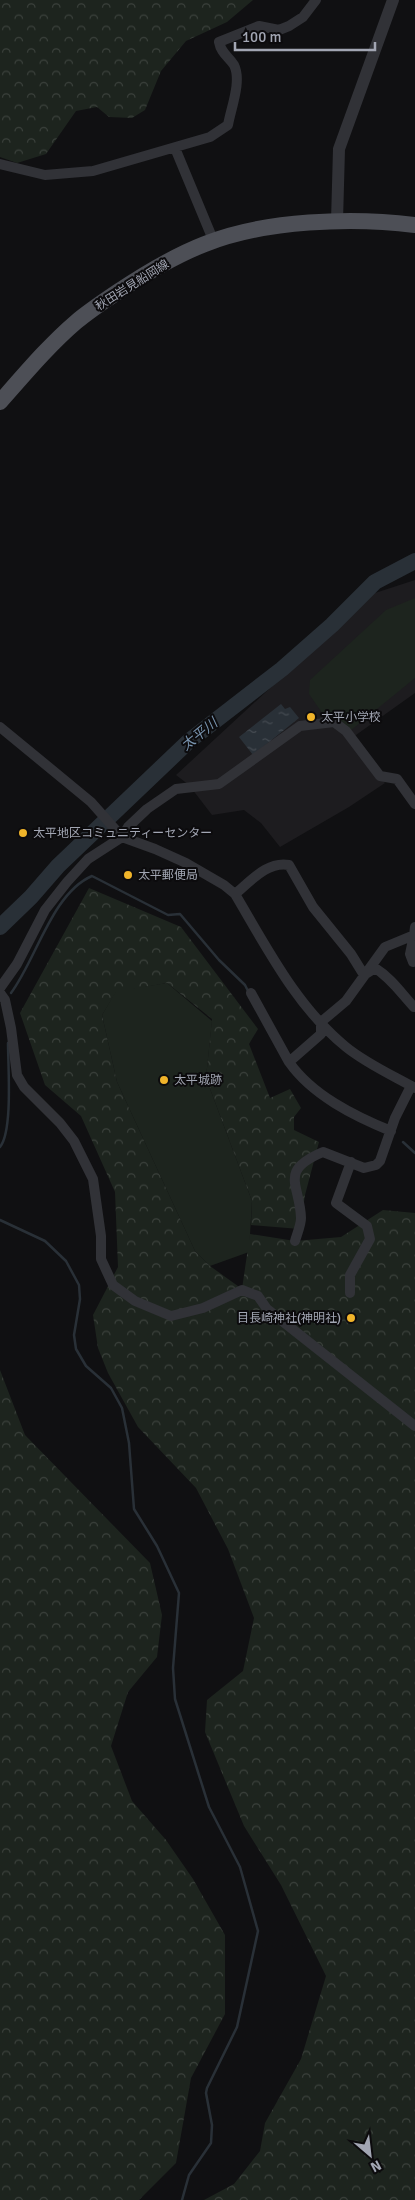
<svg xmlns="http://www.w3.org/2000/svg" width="415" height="2200" font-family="Signika,'Noto Sans JP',sans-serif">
	<defs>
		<pattern id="forest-crowns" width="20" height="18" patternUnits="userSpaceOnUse" patternTransform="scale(1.25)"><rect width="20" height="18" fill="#1d241e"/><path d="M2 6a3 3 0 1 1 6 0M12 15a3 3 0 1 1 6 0" fill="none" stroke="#3b413c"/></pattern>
		<pattern id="water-ripples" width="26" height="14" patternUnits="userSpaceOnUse" patternTransform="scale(1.25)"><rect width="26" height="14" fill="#293037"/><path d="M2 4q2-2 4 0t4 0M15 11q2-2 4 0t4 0" fill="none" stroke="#454b52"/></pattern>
	</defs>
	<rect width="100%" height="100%" fill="#101012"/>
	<!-- built -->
	<path fill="#1d1c1f" d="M 415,580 L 415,693 L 349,740 L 385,783 L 349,807 L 280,847 L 261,823 L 244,810 L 212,815 L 189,785 L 176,775 L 372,594 Z"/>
	<!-- green -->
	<path fill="#1d241e" d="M 415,598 L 415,678 L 350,731 L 325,717 L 309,694 L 310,680 L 386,610 Z
		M 167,983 L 212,1021 L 206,1078 L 252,1201 L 249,1252 L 210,1266 L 195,1251 L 117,1082 L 102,1015 L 116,991 Z"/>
	<!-- forest -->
	<path fill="url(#forest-crowns)" d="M 0,0 L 253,0 L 227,22 L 186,41 L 161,71 L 145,110 L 132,118 L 109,117 L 97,107 L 76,111 L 46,154 L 17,163 L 0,157 Z
		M 89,888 L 181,927 L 258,1029 L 249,1044 L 270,1098 L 290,1089 L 301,1108 L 294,1117 L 294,1130 L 319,1142 L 305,1195 L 300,1229 L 251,1225 L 252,1201 L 206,1078 L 212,1019 L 167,983 L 116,992 L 102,1015 L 117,1082 L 195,1251 L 210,1266 L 242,1289 L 250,1234 L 295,1241 L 341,1237 L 383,1210 L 415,1213 L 415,2200 L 204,2200 L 234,2184 L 260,2151 L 265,2123 L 301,2059 L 326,1976 L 281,1885 L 244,1826 L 205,1732 L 207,1700 L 243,1671 L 254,1618 L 228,1549 L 196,1488 L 138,1427 L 108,1373 L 98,1348 L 93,1315 L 118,1267 L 115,1192 L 81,1116 L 45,1085 L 20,1013 Z
		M 0,1370 L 25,1435 L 150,1563 L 162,1615 L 157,1657 L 128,1692 L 111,1746 L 132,1801 L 166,1840 L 193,1879 L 225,1935 L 225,2014 L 191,2078 L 176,2163 L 139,2200 L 0,2200 Z"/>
	<!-- water -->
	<path fill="url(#water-ripples)" d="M 281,704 L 285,709 L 290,707 L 299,718 L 253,755 L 239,737 Z"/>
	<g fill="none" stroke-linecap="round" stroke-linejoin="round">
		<!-- stream -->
		<path stroke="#293037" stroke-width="2.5" d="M 11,993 C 36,960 52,893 92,876 L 168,915 L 180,914 L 219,960 L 245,985 L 248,991
			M 403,1142 L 415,1153
			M 0,1147 C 13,1131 8,1066 8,1043
			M 0,1220 L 45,1241 L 66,1261 L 79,1285 L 80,1299 L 74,1335 L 76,1349 L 86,1366 L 111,1388 L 122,1408 L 129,1443 L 134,1509 L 157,1546 L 179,1593 L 173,1668 L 175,1699 L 209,1807 L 240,1867 L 258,1931 L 237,2027 L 207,2088 L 206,2093 L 212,2125 L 211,2143 L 189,2175 L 182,2200"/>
		<!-- river -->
		<path stroke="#293037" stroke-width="16" d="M 0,927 L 31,897 L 58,866 L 189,741 L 282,669 L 332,625 L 375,582 L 415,561"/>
		<!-- minor -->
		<path stroke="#313237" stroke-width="10" d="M 175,148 L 214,242
			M 0,164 L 45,175 L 93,171 L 210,137 L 228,125 C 231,108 242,81 234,65 C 228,56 221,53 219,42 L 259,26 L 279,30 L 289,26 L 303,17 L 316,0
			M 0,727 L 91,802 L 122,837 L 155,849 L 186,863 L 224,885 L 235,894 C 267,948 297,1007 346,1047 C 367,1064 392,1075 415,1088
			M 235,894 C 251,881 267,861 289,865 L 313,907 L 351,954 L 364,975 L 375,968 C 391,978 401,993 414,1007
			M 413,962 L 410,954 L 414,935
			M 0,988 L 17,964 L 45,910 L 67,882 L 88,859 L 122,837 L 128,827 L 147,809 L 176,789 L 219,784 L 300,726 L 334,722 L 346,731 L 380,776 L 397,779 L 415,804
			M 0,993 L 5,1000 L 11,1028 L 17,1075 L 24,1087 L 60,1123 L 74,1141 L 93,1179 L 101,1236 L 101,1259 L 113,1285 L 135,1301 L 171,1316 L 203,1308 L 242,1290 L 258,1296 L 267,1309 L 415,1426
			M 251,993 L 289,1062
			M 391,1131 C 354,1116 312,1095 289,1062 L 321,1034 L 321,1022 L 346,1001 L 385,947 L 414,935 L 415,927
			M 295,1241 C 297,1234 301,1225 301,1218 C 300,1184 278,1171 323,1152 L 364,1168 L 376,1165 L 380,1161 L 395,1118 L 411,1086
			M 350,1293 L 350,1275 L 370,1239 L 367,1226 L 336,1203 L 351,1162"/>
		<!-- tertiary -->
		<path stroke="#313237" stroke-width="12" d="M 337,221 L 339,149 L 393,0"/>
		<!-- primary -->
		<path stroke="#4d4f56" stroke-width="16" d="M 0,402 C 24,375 48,346 76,322 C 89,311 104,301 119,291 C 146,273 174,256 205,244 C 265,220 352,217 415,225"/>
	</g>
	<!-- markers -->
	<g fill="#f0b42a" stroke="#0c0b0d" stroke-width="2">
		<circle cx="311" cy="717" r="5"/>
		<circle cx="23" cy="833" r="5"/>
		<circle cx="128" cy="875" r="5"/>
		<circle cx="164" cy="1080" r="5"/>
		<circle cx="351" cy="1318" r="5"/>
	</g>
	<g text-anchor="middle" stroke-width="4" stroke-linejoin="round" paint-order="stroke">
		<!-- street labels -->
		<g font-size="12" fill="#a2a6b3" stroke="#0c0b0d">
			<text transform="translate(132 285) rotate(-32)" y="4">秋田岩見船岡線</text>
		</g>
		<!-- poi labels -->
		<g font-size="12" fill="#a2a6b3" stroke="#0c0b0d" text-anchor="start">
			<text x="321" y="721">太平小学校</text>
			<text x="33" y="837">太平地区コミュニティーセンター</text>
			<text x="138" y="879">太平郵便局</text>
			<text x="174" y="1084">太平城跡</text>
			<text x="341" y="1322" text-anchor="end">目長崎神社(神明社)</text>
		</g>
		<!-- water labels -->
		<g font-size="14" font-style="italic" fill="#7893ae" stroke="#0c0b0d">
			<text transform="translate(199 734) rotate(-39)" y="5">太平川</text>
		</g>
	</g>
	<!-- north arrow -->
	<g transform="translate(370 2155) rotate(152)" stroke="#0c0b0d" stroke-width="4" paint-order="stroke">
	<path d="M0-4L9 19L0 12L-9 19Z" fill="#a2a6b3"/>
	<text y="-8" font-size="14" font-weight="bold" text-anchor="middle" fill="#a2a6b3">N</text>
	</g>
	<!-- scale -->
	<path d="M235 42v8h140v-8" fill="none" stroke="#a2a6b3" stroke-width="2.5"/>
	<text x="242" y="42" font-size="15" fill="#a2a6b3" stroke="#0c0b0d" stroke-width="4" paint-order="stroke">100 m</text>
</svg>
